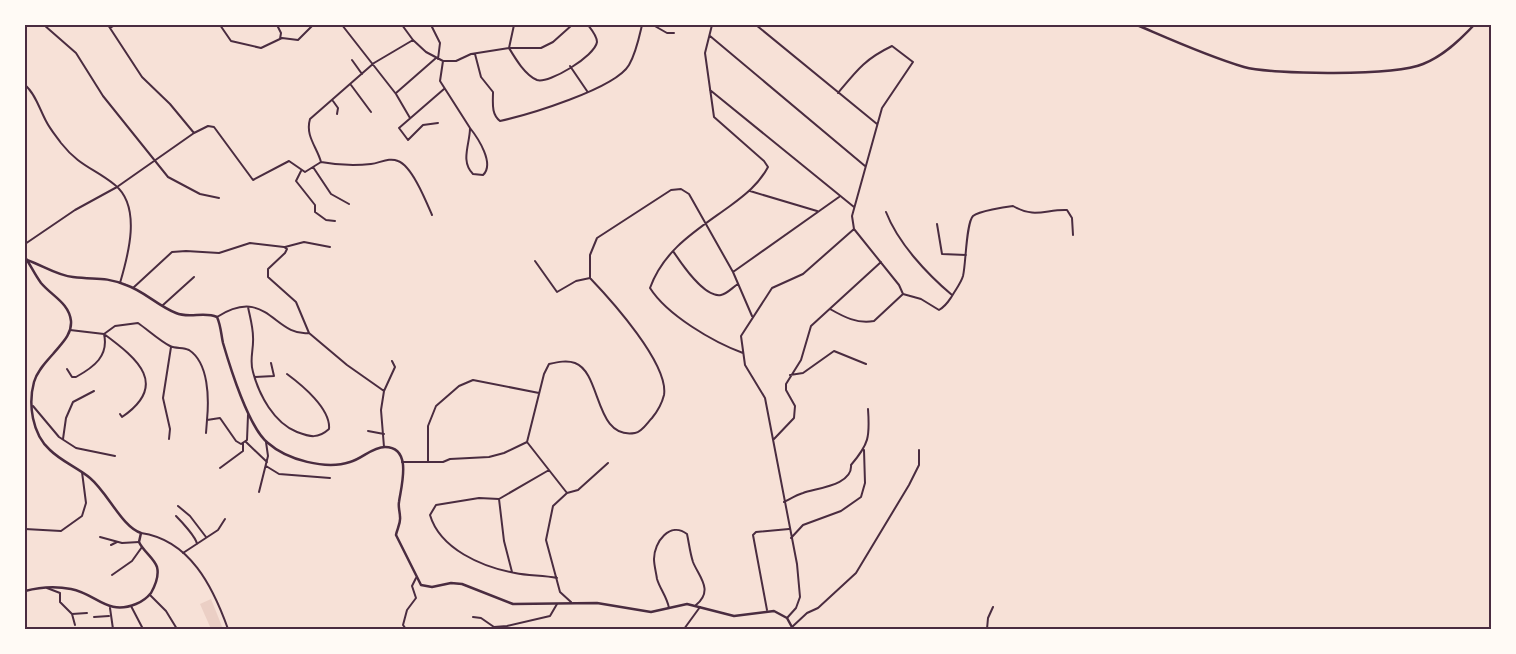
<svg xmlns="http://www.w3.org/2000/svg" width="1516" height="654" font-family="'Public Sans',sans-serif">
	<rect width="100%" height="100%" fill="#f7e1d7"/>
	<!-- green -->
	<path fill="#ebcfc5" d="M 211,599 L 223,629 L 211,629 L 200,604 Z"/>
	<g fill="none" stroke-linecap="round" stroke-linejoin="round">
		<!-- minor -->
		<path stroke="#4a2c40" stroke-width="2" d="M 44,25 L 76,53 L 103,96 L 168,177 L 200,194 L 219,198
			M 108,25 L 142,77 L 170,104 L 194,133
			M 220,25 L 231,41 L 261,48 L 282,38 L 298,40 L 313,25
			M 277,25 L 281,33 L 280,39
			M 342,25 L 396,94 L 410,118
			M 402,25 L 413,40 L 426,52 L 443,61 L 456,61 L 471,54 L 509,48 L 541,48 L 553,42 L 572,25
			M 431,25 L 440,43 L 438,59
			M 514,25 L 509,48 C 515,58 525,75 537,80 C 549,84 595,56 597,42 C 597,36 592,30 588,25
			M 653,25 L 667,33 L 674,33
			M 712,25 L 705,53 L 714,117 L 764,161 L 768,167 C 759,184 745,195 730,206 C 697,230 664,249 650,288 C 667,315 713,342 743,353
			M 756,25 L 877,124
			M 110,28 L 115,25
			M 710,36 L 865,166
			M 475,54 L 481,77 L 493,92 C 493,103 491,114 500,121 C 527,115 615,89 629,65 C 636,53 639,38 642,25
			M 352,60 L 362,74
			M 443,61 L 440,81 L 470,128 C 470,144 460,161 473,174 L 483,175 C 495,164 478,138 470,128
			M 570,66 L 587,91
			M 25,85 C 35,93 40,110 46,121 C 50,129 56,136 61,143 C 80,167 94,168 115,185 C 142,207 128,256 120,283
			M 351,85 L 371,112
			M 710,90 L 854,207
			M 396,93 L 436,58
			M 333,101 L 338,108 L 337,114
			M 438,123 L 423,125 L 408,140 L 399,128 L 444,89
			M 321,162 C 317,147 305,136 310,119 L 374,63 L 413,40
			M 313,167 L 331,194 L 349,204
			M 301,171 L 296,181 L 315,205 L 315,212 L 326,220 L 335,221
			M 750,191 L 817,211
			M 886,212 C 898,243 927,274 952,295
			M 937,224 L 942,254 L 966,255
			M 25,244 L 75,210 L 117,187 L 194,133 L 208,126 L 214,127 L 253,180 L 289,161 L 305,172 L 321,162 C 337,165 355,166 371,164 C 380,163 389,157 398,161 C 412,166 426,201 432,215
			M 285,247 L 304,242 L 330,247
			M 673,251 C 681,263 704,298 721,295 C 727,294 733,287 738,284
			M 535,261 L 557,292 L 576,281 L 590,278 L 590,255 L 597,238 L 671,190 L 681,189 L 689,194 L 733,272 L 752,316
			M 733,272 L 839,197
			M 133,288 L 172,252 L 186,251 L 219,253 L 250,243 L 284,247 L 287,249 L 285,253 L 268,269 L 268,277 L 296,302 L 309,333
			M 903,294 L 921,299 L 939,310 C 946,306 948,302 952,296 C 956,289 961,283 963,276 C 966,264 966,223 973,216 C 979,211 1005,207 1013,206 C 1035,219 1046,209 1067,210 L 1072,218 L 1073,235
			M 163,305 L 194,277
			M 248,307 C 250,317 253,327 253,337 C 254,349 249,360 253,372 C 259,395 274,423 297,432 C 310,437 318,439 329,429 C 331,409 302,385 287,374
			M 830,309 C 844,317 857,324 874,321 L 903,294 L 899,285 L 854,229 L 852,216 L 882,108 L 913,62 L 892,46 C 865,59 857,70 838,93
			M 217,317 C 267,285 274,337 309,333 L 347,365 L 384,391 L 381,410 L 384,447
			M 70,330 L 104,334 L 115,326 L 138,323 C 148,330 160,341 170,346 C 176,349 183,347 189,350 C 209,363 209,399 207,420 L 220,418 L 236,441 L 241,444 L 247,440 L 248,415
			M 67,369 L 72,377 L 76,377 C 94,367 109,356 104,334 C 138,359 169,385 122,417 L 120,414
			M 790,375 L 803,373 L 834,351 L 866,364
			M 255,377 L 274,376 L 271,363
			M 384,391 L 395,367 L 392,361
			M 33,406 L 59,437 L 76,448 L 115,456
			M 368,431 L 384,434
			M 206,433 L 207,420
			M 63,439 L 66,418 L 73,402 L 94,391
			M 169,439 L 170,429 L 163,398 L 171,347
			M 774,439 L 794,418 L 795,406 L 786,390 L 786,384 L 801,360 L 811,326 L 881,262
			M 246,442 L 267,462
			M 527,442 L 544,374 L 549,364 C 558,362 567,360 575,363 C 602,373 594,440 635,433 C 642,432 647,423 652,418 C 657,412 662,403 664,395 C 669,364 611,300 590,278
			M 527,442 L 567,493 L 553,506 L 546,540 L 560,592 L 571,602
			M 428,461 L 428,426 L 436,406 L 459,386 L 473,380 L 539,393
			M 402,462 L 443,462 L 450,459 L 489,457 L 504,453 L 527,442
			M 266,466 L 279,474 L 330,478
			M 220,468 L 243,451 L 243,443
			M 549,470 L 499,499 L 479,498 L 436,505 L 430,515 C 440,549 482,567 515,573 C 529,576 543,575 557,578
			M 259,492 L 268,456 L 266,442
			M 567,493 L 578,490 L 608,463
			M 499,499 L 504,541 L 512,572
			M 784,502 C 790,499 796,495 803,493 C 817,488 853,485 851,465 C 869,444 870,437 868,409
			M 178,506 L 190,516 L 206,537
			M 176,516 C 181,521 196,537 197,544
			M 25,529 L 61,531 L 82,516 L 86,503 L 82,472
			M 141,533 C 190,540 213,587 228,629
			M 100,537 L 122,543 L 139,542
			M 791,538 L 803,525 L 841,511 L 861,497 L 865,483 L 864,450
			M 111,545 L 117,542
			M 183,553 L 218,530 L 225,519
			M 112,575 L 132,561 L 142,547
			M 47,588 L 60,593 L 60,602 L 72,614 L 75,625
			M 150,595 L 166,611 L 177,629
			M 131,606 L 143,629
			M 110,608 L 113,629
			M 669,608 C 667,597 660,589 657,579 C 656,572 654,565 654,559 C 654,542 670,521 687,534 C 689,543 690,553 693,562 C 699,577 714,590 696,605
			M 767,610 L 753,535 L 756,532 L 789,529
			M 72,614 L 87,613
			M 94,617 L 109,616
			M 473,617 L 481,618 L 494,627
			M 787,618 L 796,608 L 800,597 L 797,564 L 765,398 L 745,365 L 741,336 L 772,288 L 803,274 L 854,229
			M 792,627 L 807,613 L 818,608 L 856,573 L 909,485 L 919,465 L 919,450
			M 406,629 L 403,625 L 407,610 L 416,598 L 412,586 L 416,578
			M 492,629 L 494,627 L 507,626 L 550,616 L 557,604
			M 684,629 L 700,607
			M 987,629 L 988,618 L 993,607"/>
		<!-- tertiary -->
		<path stroke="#4a2c40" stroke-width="2.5" d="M 1137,25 C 1172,40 1207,56 1244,67 C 1273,75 1395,76 1423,64 C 1443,56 1459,41 1474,25
			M 25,257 C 31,266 35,275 41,283 C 52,296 69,303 71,321 C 72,335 61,344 53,354 C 46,362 37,371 34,382 C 28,404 32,434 50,450 C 61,461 78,468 90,478 C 108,493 122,527 141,533 L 139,542 C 143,551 154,558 157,567 C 159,575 155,586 151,593 C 147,598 141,602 136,604 C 107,616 97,594 71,589 C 56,586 40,587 25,591
			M 27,260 C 42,265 58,276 73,277 C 96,280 103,276 126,285 C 144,291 158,306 176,313 C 189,319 204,311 217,317 C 221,326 221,334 223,343 C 230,367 249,428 268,443 C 287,460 326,470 350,462 C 362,459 372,447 385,447 C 413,447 401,487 399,502 C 398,507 400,512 400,517 C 401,523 397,529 396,535 L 421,585 L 432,587 L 451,583 L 462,584 L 513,604 L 597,603 L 651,612 L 687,604 L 734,616 L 774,611 L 787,618 L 793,629"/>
	</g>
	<!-- border -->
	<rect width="1516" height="654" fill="none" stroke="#fffaf5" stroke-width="52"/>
	<rect x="26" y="26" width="1464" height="602" fill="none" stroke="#4a2c40" stroke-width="2"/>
</svg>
